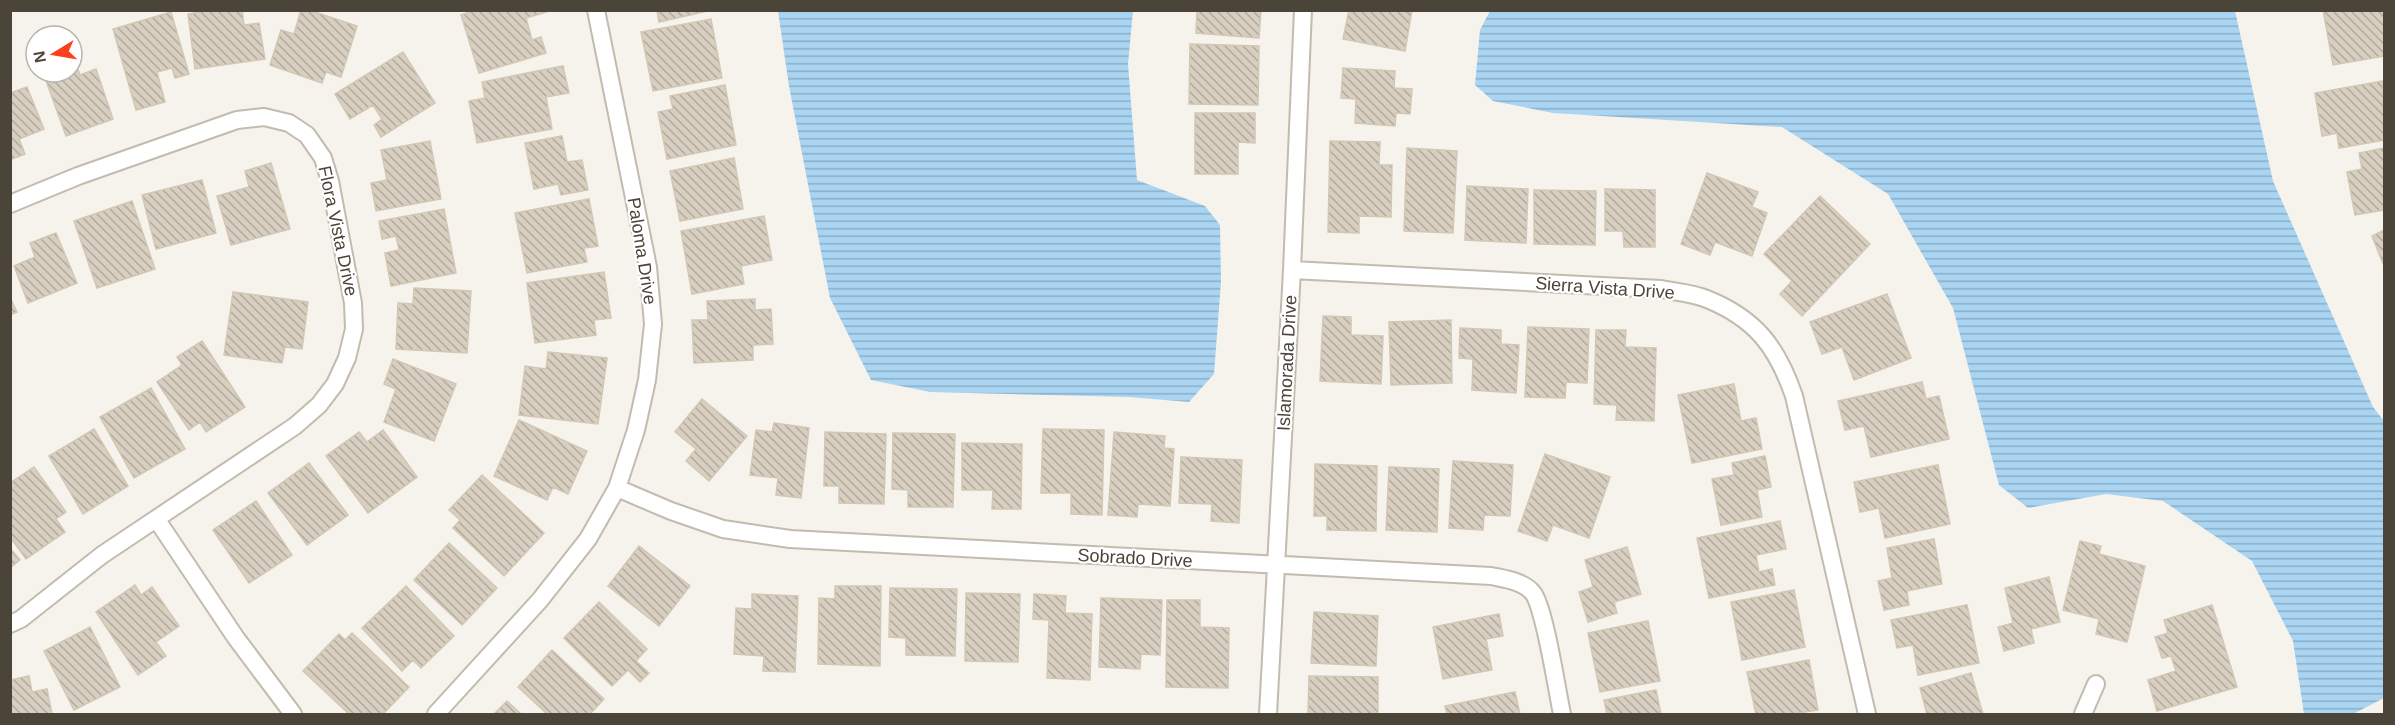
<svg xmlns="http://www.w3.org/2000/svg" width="2395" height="725" font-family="Helvetica,sans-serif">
	<defs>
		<pattern id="water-rules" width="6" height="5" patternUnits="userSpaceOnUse" patternTransform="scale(1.5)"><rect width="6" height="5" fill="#a9d4f2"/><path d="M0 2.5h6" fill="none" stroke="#8caec5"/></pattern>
		<pattern id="building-back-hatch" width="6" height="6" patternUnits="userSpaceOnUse" patternTransform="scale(1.5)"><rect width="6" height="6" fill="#d8cfc1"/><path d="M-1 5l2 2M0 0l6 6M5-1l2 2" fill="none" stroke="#b1aa9e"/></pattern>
	</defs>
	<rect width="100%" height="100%" fill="#f6f3ec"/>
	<!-- water -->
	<path fill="url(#water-rules)" d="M 778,11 L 1133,11 L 1128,64 L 1137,180 L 1205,206 L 1220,225 L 1221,282 L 1214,374 L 1189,402 L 1129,397 L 930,392 L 871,380 L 830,298 L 789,86 Z
		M 1490,11 L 2235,11 L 2273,181 L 2373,407 L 2384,421 L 2384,698 L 2353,714 L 2304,714 L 2293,641 L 2252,561 L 2163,501 L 2106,494 L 2028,508 L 1999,485 L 1953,308 L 1888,194 L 1782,127 L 1553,113 L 1493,101 L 1475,85 L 1480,30 Z"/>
	<!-- building -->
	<path fill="url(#building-back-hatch)" stroke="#d3c7b4" stroke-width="1.5" d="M 210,10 L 242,10 L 244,25 L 259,23 L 265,59 L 195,69 L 188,14 Z
		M 301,10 L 309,10 L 357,26 L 341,77 L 326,72 L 322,83 L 270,65 L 281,30 L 294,34 Z
		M 475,10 L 553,10 L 526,18 L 532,40 L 541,37 L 546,53 L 479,73 L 461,15 Z
		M 657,10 L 712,10 L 659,22 Z
		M 1197,10 L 1261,10 L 1259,38 L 1196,33 Z
		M 1349,10 L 1412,10 L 1405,51 L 1343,39 Z
		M 2323,10 L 2384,10 L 2384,56 L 2333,65 Z
		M 171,12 L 189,74 L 175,78 L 172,68 L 157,72 L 165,102 L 136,110 L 113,29 Z
		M 711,19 L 722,78 L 653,91 L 641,32 Z
		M 1190,44 L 1259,46 L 1258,105 L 1189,104 Z
		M 403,52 L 435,103 L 381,137 L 374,125 L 382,119 L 373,105 L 350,119 L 335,94 Z
		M 76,64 L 80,75 L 96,69 L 113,119 L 66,136 L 44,75 L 54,72 L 72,72 L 72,66 Z
		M 563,66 L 569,93 L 546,97 L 552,129 L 477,143 L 469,101 L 485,98 L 482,82 Z
		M 1343,68 L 1395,71 L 1394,88 L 1412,89 L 1410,114 L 1396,113 L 1395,126 L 1355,123 L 1356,99 L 1341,98 Z
		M 2383,81 L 2384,140 L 2339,148 L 2337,133 L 2322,136 L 2315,93 Z
		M 725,85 L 736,145 L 667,159 L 658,112 L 673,109 L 670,96 Z
		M 27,87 L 44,129 L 19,139 L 25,154 L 10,160 L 10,93 Z
		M 1195,113 L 1255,113 L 1255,143 L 1238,142 L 1238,174 L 1195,174 Z
		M 562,136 L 567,162 L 582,160 L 588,190 L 561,195 L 558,184 L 534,189 L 525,143 Z
		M 430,141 L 441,199 L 376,211 L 371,183 L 387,180 L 381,150 Z
		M 1330,141 L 1380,142 L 1379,165 L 1392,165 L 1391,217 L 1359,216 L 1359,233 L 1328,232 Z
		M 1407,148 L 1457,151 L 1453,233 L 1404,231 Z
		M 2384,148 L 2384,210 L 2355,215 L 2347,172 L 2362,169 L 2359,153 Z
		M 734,158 L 743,209 L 680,221 L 670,171 Z
		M 271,163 L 290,229 L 231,245 L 217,196 L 249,187 L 245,171 Z
		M 1707,173 L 1758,192 L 1752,207 L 1767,213 L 1752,256 L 1715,242 L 1710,255 L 1681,244 Z
		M 202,180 L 216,233 L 156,249 L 142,195 Z
		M 1467,186 L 1528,189 L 1526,243 L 1465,240 Z
		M 1605,189 L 1655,190 L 1655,247 L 1624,247 L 1623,231 L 1605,231 Z
		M 1534,190 L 1596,191 L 1595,245 L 1534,244 Z
		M 1820,196 L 1870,244 L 1802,316 L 1780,294 L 1792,281 L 1764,254 Z
		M 589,199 L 598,246 L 584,248 L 587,262 L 527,273 L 515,213 Z
		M 132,201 L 155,269 L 97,288 L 74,221 Z
		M 444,209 L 456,273 L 391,286 L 385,253 L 399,250 L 396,236 L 382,239 L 379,221 Z
		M 764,216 L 772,260 L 741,266 L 744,284 L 692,294 L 681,231 Z
		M 2384,230 L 2384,266 L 2372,236 Z
		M 56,233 L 77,283 L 28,303 L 14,266 L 35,257 L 30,243 Z
		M 604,272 L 611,318 L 594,320 L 596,335 L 535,343 L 527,283 Z
		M 414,288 L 471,291 L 467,353 L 396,349 L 398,303 L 413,304 Z
		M 233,292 L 308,302 L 302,349 L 285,347 L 282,363 L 224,355 Z
		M 1887,294 L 1911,358 L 1854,380 L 1842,347 L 1822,354 L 1810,322 Z
		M 10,297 L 17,312 L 10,315 Z
		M 755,299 L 755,310 L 771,309 L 773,344 L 753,345 L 753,360 L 694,363 L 692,320 L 708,320 L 707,301 Z
		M 1323,316 L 1351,317 L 1351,335 L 1383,336 L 1381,384 L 1320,381 Z
		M 1451,320 L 1452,383 L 1391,385 L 1389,322 Z
		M 1528,327 L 1589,329 L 1587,383 L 1566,382 L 1565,398 L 1525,397 Z
		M 1460,328 L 1501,330 L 1501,344 L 1519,345 L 1516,393 L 1472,390 L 1473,359 L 1459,358 Z
		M 1596,330 L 1626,330 L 1625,347 L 1656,348 L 1654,421 L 1616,420 L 1617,405 L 1594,404 Z
		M 202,341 L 245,407 L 206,432 L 200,422 L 189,430 L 157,382 L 182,365 L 177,357 Z
		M 548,352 L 607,358 L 598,424 L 519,415 L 525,366 L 546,369 Z
		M 393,359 L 456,384 L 434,441 L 384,422 L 396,389 L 384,384 Z
		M 1922,382 L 1926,399 L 1939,396 L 1949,439 L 1871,457 L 1864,426 L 1845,430 L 1838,401 Z
		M 1734,384 L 1741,421 L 1756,418 L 1762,449 L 1692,463 L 1678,395 Z
		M 151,388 L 185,449 L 134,478 L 100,417 Z
		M 702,399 L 747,436 L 709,481 L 686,461 L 696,449 L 675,432 Z
		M 519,420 L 587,451 L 568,494 L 553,487 L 547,500 L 494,476 Z
		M 774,423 L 809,428 L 801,498 L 776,495 L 778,478 L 750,475 L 756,430 L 772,432 Z
		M 94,429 L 128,486 L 83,514 L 49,456 Z
		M 1043,429 L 1104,430 L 1102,515 L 1071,514 L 1071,493 L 1041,493 Z
		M 383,430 L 417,477 L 368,513 L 326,456 L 359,432 L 367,442 Z
		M 825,432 L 886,434 L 884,504 L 839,503 L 839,486 L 824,486 Z
		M 1114,432 L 1165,436 L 1164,448 L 1174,449 L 1170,506 L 1138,504 L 1137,517 L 1108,515 Z
		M 893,433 L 955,434 L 953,507 L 908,507 L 908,490 L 892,489 Z
		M 962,443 L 1022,444 L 1021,509 L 992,509 L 993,490 L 962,490 Z
		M 1545,454 L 1610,477 L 1589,538 L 1553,525 L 1547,541 L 1518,531 Z
		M 1765,456 L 1771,487 L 1757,490 L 1762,517 L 1721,525 L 1712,479 L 1734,475 L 1732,463 Z
		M 1181,457 L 1242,460 L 1239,523 L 1211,521 L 1212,504 L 1179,503 Z
		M 1453,461 L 1513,465 L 1510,516 L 1484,515 L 1483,530 L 1449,528 Z
		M 309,463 L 348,515 L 307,545 L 268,493 Z
		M 1315,464 L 1377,466 L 1376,531 L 1327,530 L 1327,516 L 1314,516 Z
		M 1938,465 L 1950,524 L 1885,538 L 1879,508 L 1860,512 L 1854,482 Z
		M 34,467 L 66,512 L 56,519 L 65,532 L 26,559 L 10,537 L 10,483 Z
		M 1389,467 L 1439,469 L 1437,532 L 1386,530 Z
		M 482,475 L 544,533 L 504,576 L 453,528 L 460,520 L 449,510 Z
		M 256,501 L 292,555 L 249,583 L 213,530 Z
		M 1780,521 L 1786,549 L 1756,555 L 1759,572 L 1772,569 L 1775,585 L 1709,598 L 1697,538 Z
		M 1934,539 L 1942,584 L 1907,591 L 1909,605 L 1884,610 L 1878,581 L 1892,578 L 1887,548 Z
		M 2080,541 L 2101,546 L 2099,554 L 2145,566 L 2127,642 L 2096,634 L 2099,619 L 2063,610 Z
		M 449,543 L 497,588 L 462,625 L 414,580 Z
		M 639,546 L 690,586 L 659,626 L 608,586 Z
		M 1627,547 L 1641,594 L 1614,602 L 1617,613 L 1588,622 L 1579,592 L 1593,587 L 1585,560 Z
		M 10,548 L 20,560 L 10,568 Z
		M 2049,577 L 2060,622 L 2031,629 L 2034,643 L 2004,651 L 1998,627 L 2013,623 L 2005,588 Z
		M 135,585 L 141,595 L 152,587 L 179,626 L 156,642 L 166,656 L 138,675 L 96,612 Z
		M 406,586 L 454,636 L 421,668 L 413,660 L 402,671 L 362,628 Z
		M 835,586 L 881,586 L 880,666 L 818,664 L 819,598 L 835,599 Z
		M 890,588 L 957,589 L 955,656 L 906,655 L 906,638 L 889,637 Z
		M 1794,590 L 1805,647 L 1742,660 L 1731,602 Z
		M 966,593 L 1020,594 L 1018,662 L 965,661 Z
		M 752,594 L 798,596 L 795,672 L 763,671 L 764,656 L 734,654 L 736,608 L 752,609 Z
		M 1034,594 L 1066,596 L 1065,613 L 1092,614 L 1090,680 L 1047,678 L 1049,620 L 1033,619 Z
		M 1101,598 L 1162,600 L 1160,655 L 1141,654 L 1140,669 L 1099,667 Z
		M 1167,600 L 1200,600 L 1200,627 L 1229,628 L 1228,688 L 1166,687 Z
		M 599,602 L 647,649 L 636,661 L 649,673 L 640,682 L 628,670 L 612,686 L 564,638 Z
		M 1967,605 L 1979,663 L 1918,675 L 1913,645 L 1897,648 L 1891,620 Z
		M 2212,605 L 2237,687 L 2157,711 L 2148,680 L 2176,671 L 2171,656 L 2162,658 L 2155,637 L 2168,633 L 2164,620 Z
		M 1314,612 L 1378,616 L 1376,666 L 1311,663 Z
		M 1499,614 L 1503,636 L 1486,639 L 1492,670 L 1443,679 L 1433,627 Z
		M 1648,621 L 1660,681 L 1600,692 L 1588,633 Z
		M 90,627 L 120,687 L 74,710 L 44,651 Z
		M 352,633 L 409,687 L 383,714 L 370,714 L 367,712 L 365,714 L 349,714 L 303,671 L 339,634 L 345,640 Z
		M 552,650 L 604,699 L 590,714 L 547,714 L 518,687 Z
		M 1809,660 L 1818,710 L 1793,714 L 1756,714 L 1747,672 Z
		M 1971,673 L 1983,714 L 1927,714 L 1920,688 Z
		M 29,676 L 32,692 L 47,689 L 52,714 L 10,714 L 10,680 Z
		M 1309,676 L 1378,677 L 1378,714 L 1308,714 Z
		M 1656,690 L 1661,714 L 1607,714 L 1604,700 Z
		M 1515,692 L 1520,714 L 1447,714 L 1445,706 Z
		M 507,701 L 521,714 L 494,714 Z"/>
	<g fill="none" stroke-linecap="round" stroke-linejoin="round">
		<!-- street casing -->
		<g stroke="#c2bbae" stroke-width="20">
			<path id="street" d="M 10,204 L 78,176 L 237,120 L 264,117 L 289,123 L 307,135 L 323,158 L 330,181 L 353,303 L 354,329 L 347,358 L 335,384 L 319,405 L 295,426 L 102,555 L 21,619 L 10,624
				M 1292,270 L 1661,289 C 1676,292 1693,293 1707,299 C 1756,319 1777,347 1794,396 L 1867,714
				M 617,488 L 671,511 L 723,529 L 790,539 L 1491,576 C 1505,579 1523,581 1533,593 C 1545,609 1557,691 1562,714
				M 157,520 L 236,638 L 293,714
				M 436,714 L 540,600 L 588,539 L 617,488 L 636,430 L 647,380 L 653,324 L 648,267 L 596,10
				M 1268,714 L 1292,270 L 1303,10
				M 2083,714 L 2096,684"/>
		</g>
		<!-- street -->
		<use href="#street" stroke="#fff" stroke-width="16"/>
	</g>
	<g text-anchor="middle" stroke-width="4.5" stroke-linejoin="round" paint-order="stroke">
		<!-- street labels -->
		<g font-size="18" fill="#4b4439" stroke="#fff">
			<text transform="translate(338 231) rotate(78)" y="6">Flora Vista Drive</text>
			<text transform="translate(642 251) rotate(81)" y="6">Paloma Drive</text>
			<text transform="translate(1605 288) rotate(4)" y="6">Sierra Vista Drive</text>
			<text transform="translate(1287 363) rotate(-87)" y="6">Islamorada Drive</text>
			<text transform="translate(1135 558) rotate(3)" y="6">Sobrado Drive</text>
		</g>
	</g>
	<!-- border -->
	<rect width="2395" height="725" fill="none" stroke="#4b4439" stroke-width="24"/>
	<!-- north arrow -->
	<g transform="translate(54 54) rotate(259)"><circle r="28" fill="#ffffff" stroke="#b7b4b0" stroke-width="1.5"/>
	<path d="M0-4.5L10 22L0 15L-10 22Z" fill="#fc3f1d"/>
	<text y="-9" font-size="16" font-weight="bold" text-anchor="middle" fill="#4b4439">N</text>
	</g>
</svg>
